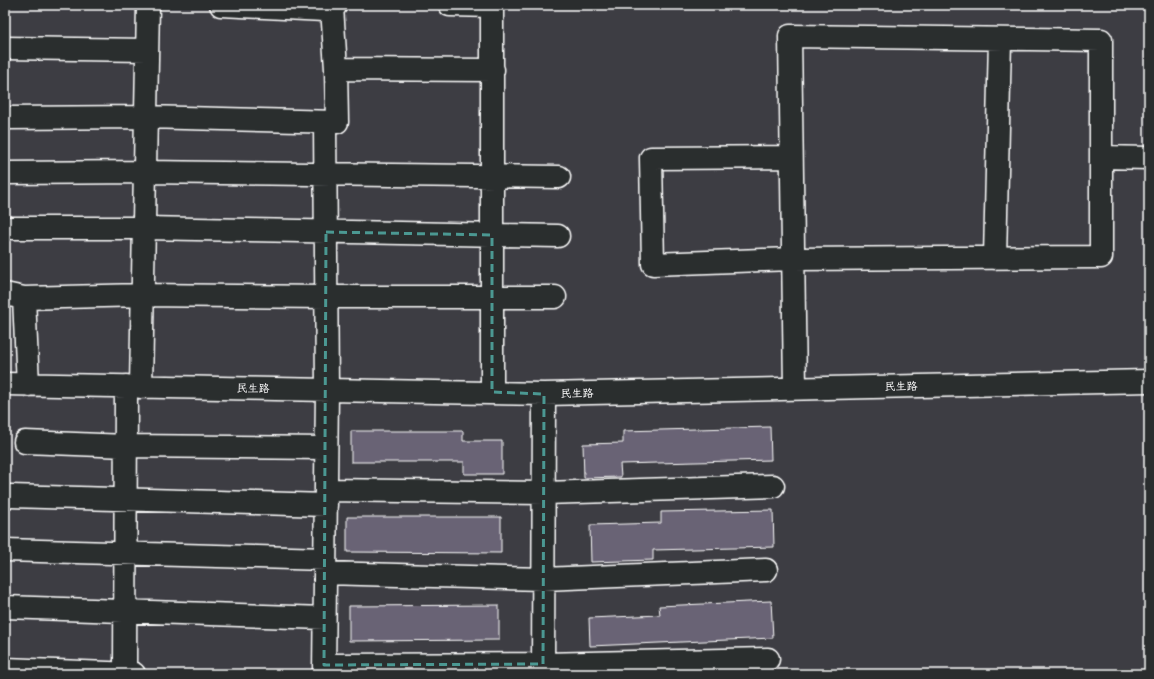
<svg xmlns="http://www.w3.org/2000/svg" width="1154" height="679" font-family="'Patrick Hand','LXGW WenKai TC',sans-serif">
	<rect width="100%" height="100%" fill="#3d3d43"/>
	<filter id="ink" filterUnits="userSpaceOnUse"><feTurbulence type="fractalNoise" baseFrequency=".025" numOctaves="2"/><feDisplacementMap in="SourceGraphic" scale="8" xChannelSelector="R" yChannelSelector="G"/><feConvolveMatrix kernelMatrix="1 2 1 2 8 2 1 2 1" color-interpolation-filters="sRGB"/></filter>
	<g filter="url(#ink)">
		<!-- building -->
		<path fill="#696374" stroke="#fff" d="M 770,427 L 771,460 L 620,464 L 621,477 L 584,478 L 583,444 L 623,443 L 623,431 Z
			M 351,431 L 463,431 L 463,441 L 502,441 L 502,474 L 464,474 L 464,462 L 351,462 Z
			M 773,510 L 774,547 L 653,550 L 653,560 L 591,562 L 590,525 L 661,523 L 661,512 Z
			M 347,517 L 501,517 L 501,553 L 347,552 Z
			M 771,601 L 773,638 L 590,646 L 589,618 L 660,615 L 659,606 Z
			M 499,605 L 499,640 L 349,641 L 349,606 Z"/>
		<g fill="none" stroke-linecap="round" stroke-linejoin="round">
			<!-- minor casing -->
			<g stroke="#fff" stroke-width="25">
				<path id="minor" d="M 221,5 L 324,10 L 336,5
					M 450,5 L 492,6
					M 492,5 L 492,392
					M 332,7 L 336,69
					M 5,48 L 147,50
					M 5,118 L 146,117 L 337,122 L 336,69 L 493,70
					M 791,157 L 651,158 L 653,264 L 793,259 L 1101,257 L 1101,40 L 790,36 C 791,154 793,271 795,388
					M 1101,157 L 1149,158
					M 5,173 L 145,172 L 559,177
					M 5,228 L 144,228 L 558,236
					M 995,258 L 1000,39
					M 5,294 L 24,298 L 28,385
					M 24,298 L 142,295 L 326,297 L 555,297
					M 5,384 L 544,394 L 1149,381
					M 141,387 L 148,5
					M 25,442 L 126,446 L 326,448
					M 326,490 L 544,493 L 773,486
					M 10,496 L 326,505
					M 5,550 L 325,559
					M 325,573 L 543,579 L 766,570
					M 5,607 L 324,618
					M 324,665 L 543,664 L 768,659
					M 5,669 L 134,674
					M 125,674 L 126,386
					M 324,674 L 327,390 L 325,122
					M 543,674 L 544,394"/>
			</g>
			<!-- minor -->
			<use href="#minor" stroke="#2a2d2e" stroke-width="22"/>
		</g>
	</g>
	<!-- marked area -->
	<path fill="none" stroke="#4b9892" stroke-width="3" stroke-dasharray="8 5" stroke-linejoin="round" d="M 326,232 L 492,235 L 492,392 L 544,394 L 543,664 L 324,665 Z"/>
	<g text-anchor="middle" stroke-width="3" stroke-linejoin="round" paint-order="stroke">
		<!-- street labels -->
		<g font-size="11" fill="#fff" stroke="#2a2d2e">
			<text transform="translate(901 386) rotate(-1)" y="4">民生路</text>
			<text transform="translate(253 388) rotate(1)" y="4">民生路</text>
			<text transform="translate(577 393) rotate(-1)" y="4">民生路</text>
		</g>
	</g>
	<!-- margin -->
	<rect width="1154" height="679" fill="none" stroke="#2a2d2e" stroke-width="20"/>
	<rect x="10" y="10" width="1134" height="659" fill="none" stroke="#fff" stroke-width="1.5" filter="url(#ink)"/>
</svg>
